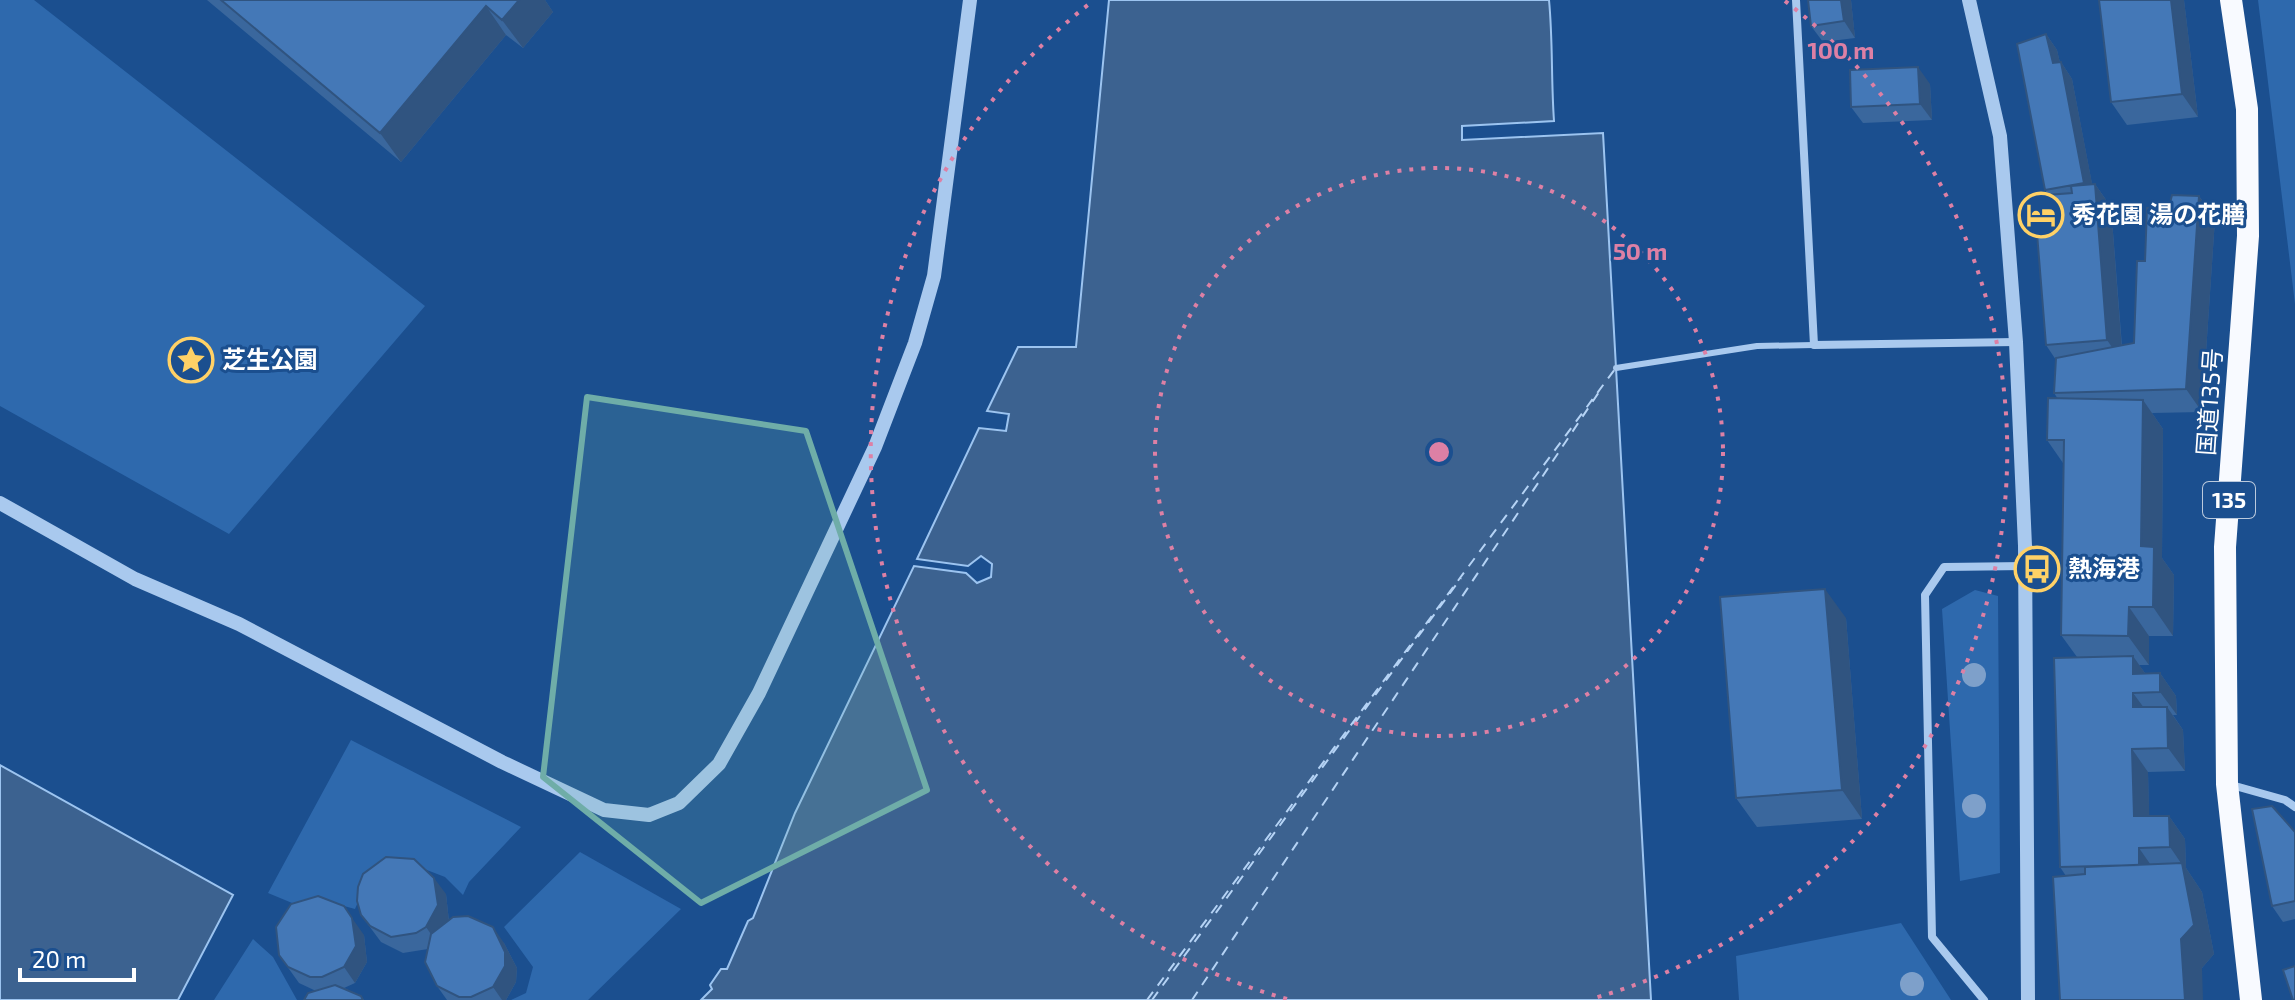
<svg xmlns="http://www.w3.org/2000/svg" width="2295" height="1000" font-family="'Exo 2','Noto Sans JP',sans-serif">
	<rect width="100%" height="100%" fill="#1b4f8f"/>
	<!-- green -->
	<path fill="#2e69ad" d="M 0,0 L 34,0 L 425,306 L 229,534 L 0,406 Z
		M 2258,0 L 2295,0 L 2295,304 Z
		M 1975,590 L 1998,596 L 2000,873 L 1960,881 L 1942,609 Z
		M 351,740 L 521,827 L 469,882 L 463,895 L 445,877 L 406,862 L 367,881 L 355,909 L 322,900 L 297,905 L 268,893 Z
		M 580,852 L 681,909 L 588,1000 L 511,1000 L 526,993 L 533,967 L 504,927 Z
		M 1901,923 L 1951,1000 L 1739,1000 L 1736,956 Z
		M 253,939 L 273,957 L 297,1000 L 214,1000 Z"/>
	<!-- water -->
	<path fill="#3c6290" stroke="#9cc4f0" stroke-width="2" d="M 1109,0 L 1549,0 C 1553,42 1551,79 1554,121 L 1462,126 L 1462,140 L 1603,133 L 1651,1000 L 701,1000 L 712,989 L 710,985 L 721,969 L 727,969 L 748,921 L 753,918 L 795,813 L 914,566 L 966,573 L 977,583 L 991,577 L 992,564 L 981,556 L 968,566 L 917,559 L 979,428 L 1006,431 L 1009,414 L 987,411 L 1018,347 L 1076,347 Z
		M 0,765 L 233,895 L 178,1000 L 0,1000 Z"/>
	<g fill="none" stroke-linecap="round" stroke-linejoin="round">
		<!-- ferry -->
		<path stroke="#b5d3f5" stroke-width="2" stroke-dasharray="10 8" stroke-linecap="butt" d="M 1147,1000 L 1615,369
			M 1152,1000 L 1461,578
			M 1192,1000 L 1599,392"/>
		<!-- service -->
		<path stroke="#a9c9ee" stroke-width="6" d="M 1616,368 L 1757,346 L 1814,345"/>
		<!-- minor -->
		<path stroke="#a9c9ee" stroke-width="8" d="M 1796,0 L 1814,345 L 2016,342
			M 2228,784 L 2285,800 L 2295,807
			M 1984,1000 L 1932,937 L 1925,595 L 1944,567 L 2025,566"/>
		<!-- tertiary -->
		<path stroke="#a9c9ee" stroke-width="14" d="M 1969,0 L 2000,136 L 2016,342 L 2025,546 L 2028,1000
			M 0,503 L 135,579 L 239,624 L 502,762 L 604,810 L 649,815 L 679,803 L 719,764 L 759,693 L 875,447 L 915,343 L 934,276 L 970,0"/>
		<!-- trunk -->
		<path stroke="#f8faff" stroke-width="22" d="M 2231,0 L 2247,109 L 2248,236 L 2225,547 L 2227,784 L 2251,1000"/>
	</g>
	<!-- trees -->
	<g fill="#7ea0ca">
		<circle cx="1974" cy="675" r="12"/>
		<circle cx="1974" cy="806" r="12"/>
		<circle cx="1912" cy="984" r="12"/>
	</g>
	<!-- wall -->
	<path fill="#3a679d" d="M 207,0 L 545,0 L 553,12 L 523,48 L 506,35 L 401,162 Z
		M 1851,0 L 1855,38 L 1823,42 L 1811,26 Z
		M 2099,0 L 2184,0 L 2198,117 L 2127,125 L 2111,102 Z
		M 2046,34 L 2057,50 L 2060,63 L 2061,62 L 2072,79 L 2092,184 L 2095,184 L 2111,207 L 2122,346 L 2134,343 L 2145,261 L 2199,196 L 2215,219 L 2202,412 L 2152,413 L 2163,429 L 2162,558 L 2174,575 L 2173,636 L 2149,636 L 2149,665 L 2139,665 L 2145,673 L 2160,673 L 2176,696 L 2177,715 L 2173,715 L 2183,730 L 2185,771 L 2148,772 L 2149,816 L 2169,816 L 2185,839 L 2186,868 L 2202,892 L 2214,954 L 2202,968 L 2066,876 L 2060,867 L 2077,657 L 2061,635 L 2063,463 L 2047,440 L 2058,399 L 2054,393 L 2056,360 L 2046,345 L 2048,195 L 2045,190 Z
		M 1930,84 L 1932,120 L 1863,123 L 1851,107 Z
		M 1846,618 L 1862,819 L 1757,827 L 1736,798 Z
		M 2295,832 L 2295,919 L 2283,922 L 2272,906 Z
		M 446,894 L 449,921 L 504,943 L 517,968 L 516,982 L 506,1000 L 447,1000 L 437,986 L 428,949 L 403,953 L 381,942 L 361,915 Z
		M 364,935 L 367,962 L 355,983 L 344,988 L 361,996 L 364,1000 L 304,1000 L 316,991 L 299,983 L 279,955 Z"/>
	<!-- shaded-wall -->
	<path fill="#305480" d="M 519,0 L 545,0 L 553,12 L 523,48 L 502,20 Z
		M 1841,0 L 1851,0 L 1855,38 L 1844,21 Z
		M 2171,0 L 2184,0 L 2198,117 L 2182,94 Z
		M 486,6 L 506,35 L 401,162 L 380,133 Z
		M 2046,34 L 2057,50 L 2064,80 L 2053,63 Z
		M 2061,62 L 2072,79 L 2095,199 L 2084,183 Z
		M 1918,67 L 1930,84 L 1932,120 L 1920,104 Z
		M 2095,184 L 2111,207 L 2123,363 L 2107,340 Z
		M 2199,196 L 2215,219 L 2202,412 L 2186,389 Z
		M 2143,400 L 2163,429 L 2162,558 L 2174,575 L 2173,636 L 2153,607 L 2141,546 Z
		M 1825,589 L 1846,618 L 1862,819 L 1842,790 Z
		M 2129,607 L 2149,636 L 2149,665 L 2128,636 Z
		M 2133,656 L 2149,679 L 2133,674 Z
		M 2160,673 L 2176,696 L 2177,715 L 2160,692 Z
		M 2133,693 L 2150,716 L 2133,707 Z
		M 2167,707 L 2183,730 L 2185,771 L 2168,748 Z
		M 2132,749 L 2148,772 L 2150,839 L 2134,816 Z
		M 2169,816 L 2185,839 L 2186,868 L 2202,892 L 2214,954 L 2202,968 L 2203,1000 L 2185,1000 L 2181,939 L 2183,866 L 2170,847 Z
		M 2139,848 L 2155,871 L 2139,865 Z
		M 434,878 L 446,894 L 449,922 L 437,943 L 426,927 Z
		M 352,918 L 364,935 L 367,962 L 355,983 L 344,967 Z
		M 493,927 L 504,943 L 517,968 L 516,982 L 506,1000 L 502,1000 L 493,987 Z"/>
	<!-- building -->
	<path fill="#4478b7" stroke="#305480" stroke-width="2" d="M 221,0 L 519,0 L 502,20 L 486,6 L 380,133 Z
		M 1808,0 L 1841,0 L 1844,21 L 1811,26 Z
		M 2099,0 L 2171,0 L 2182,94 L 2111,102 Z
		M 2046,34 L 2053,63 L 2061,62 L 2084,183 L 2045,190 L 2017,44 Z
		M 1918,67 L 1920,104 L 1851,107 L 1850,70 Z
		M 2095,184 L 2107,340 L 2046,345 L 2034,196 L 2072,193 L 2071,186 Z
		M 2172,195 L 2199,196 L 2186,389 L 2054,393 L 2056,358 L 2134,343 L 2137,261 L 2145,261 L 2147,208 L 2170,203 Z
		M 2048,398 L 2143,400 L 2141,546 L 2154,547 L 2153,607 L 2129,607 L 2128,636 L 2061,635 L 2064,440 L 2047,440 Z
		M 1825,589 L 1842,790 L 1736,798 L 1720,597 Z
		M 2133,656 L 2133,674 L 2160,673 L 2160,692 L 2133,693 L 2133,707 L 2167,707 L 2168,748 L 2132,749 L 2134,816 L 2169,816 L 2170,847 L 2139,848 L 2139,865 L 2060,867 L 2054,658 Z
		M 2272,806 L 2295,832 L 2295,901 L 2272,906 L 2252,809 Z
		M 386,857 L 414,859 L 434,878 L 438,905 L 426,927 L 416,933 L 391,937 L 370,926 L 361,915 L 357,901 L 358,887 L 363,874 Z
		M 2182,863 L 2194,925 L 2181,939 L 2185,1000 L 2060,1000 L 2053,877 L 2085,874 L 2085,867 Z
		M 318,896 L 344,906 L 352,918 L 356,946 L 344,967 L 322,977 L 310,977 L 288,967 L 279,955 L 276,927 L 291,904 Z
		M 468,916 L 493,927 L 505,952 L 505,966 L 493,987 L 471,997 L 459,997 L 437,986 L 425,962 L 431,934 L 453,917 Z
		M 2295,966 L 2295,1000 L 2293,1000 L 2283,970 Z
		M 335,985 L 361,996 L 363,1000 L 304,1000 L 308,993 Z"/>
	<!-- marked area -->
	<path fill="#6fada8" fill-opacity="0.2" stroke="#6fada8" stroke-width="6" stroke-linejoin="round" d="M 587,397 L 806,431 L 927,790 L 701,903 L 543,777 Z"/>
	<!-- distance rings -->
	<g fill="none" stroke="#dd80a5" stroke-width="4" stroke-dasharray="4 8">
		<circle cx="1439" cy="452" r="284"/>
		<path d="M1287 999A568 568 0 0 1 1093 1M1785 1A568 568 0 0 1 1591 999"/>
	</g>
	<!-- icons -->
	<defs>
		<g id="hotel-ring" transform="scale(2.3)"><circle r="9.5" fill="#1b4f8f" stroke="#ffd166" stroke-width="1.5"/><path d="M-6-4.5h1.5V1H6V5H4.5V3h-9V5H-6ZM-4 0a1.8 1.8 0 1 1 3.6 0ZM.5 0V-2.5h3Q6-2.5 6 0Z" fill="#ffd166"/></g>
		<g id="sight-ring" transform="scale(2.3)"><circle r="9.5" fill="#1b4f8f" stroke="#ffd166" stroke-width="1.5"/><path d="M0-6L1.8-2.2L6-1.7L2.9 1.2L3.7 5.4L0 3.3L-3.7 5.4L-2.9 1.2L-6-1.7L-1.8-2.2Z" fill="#ffd166"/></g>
		<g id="bus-ring" transform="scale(2.3)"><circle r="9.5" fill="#1b4f8f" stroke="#ffd166" stroke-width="1.5"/><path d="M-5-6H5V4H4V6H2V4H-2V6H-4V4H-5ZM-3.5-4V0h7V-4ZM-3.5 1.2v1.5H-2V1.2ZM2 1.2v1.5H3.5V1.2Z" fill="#ffd166"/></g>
	</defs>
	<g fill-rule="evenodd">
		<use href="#hotel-ring" x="2041" y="215"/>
		<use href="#sight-ring" x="191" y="360"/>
		<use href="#bus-ring" x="2037" y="569"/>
	</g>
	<g text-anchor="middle" stroke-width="6" stroke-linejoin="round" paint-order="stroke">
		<!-- shield labels -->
		<rect fill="#1b4f8f" stroke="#bbcadd" stroke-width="2" x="2203" y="482" width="52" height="36" rx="6"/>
		<g font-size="22" font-weight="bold" fill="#fff">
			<text x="2229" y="508">135</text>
		</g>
		<!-- poi labels -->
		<g font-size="24" font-weight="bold" fill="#fff" stroke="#1b4f8f" text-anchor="start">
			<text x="2072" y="223">秀花園 湯の花膳</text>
			<text x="222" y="368">芝生公園</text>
			<text x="2068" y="577">熱海港</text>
		</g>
		<!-- street labels -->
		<g font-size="24" fill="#fff" stroke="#1b4f8f">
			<text transform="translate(2210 402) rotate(-86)" y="8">国道135号</text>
		</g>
	</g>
	<circle cx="1439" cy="452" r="12" fill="#dd80a5" stroke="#1b4f8f" stroke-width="4"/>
	<g font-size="24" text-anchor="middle" font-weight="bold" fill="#dd80a5" stroke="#1b4f8f" stroke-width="6" stroke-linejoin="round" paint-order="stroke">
		<text x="1841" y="59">100 m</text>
		<text x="1640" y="260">50 m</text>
	</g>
	<!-- scale -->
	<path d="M20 968v12h114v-12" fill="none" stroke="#ffffff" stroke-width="4"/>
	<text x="32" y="968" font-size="24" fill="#ffffff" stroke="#1b4f8f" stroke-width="6" paint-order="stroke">20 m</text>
</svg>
